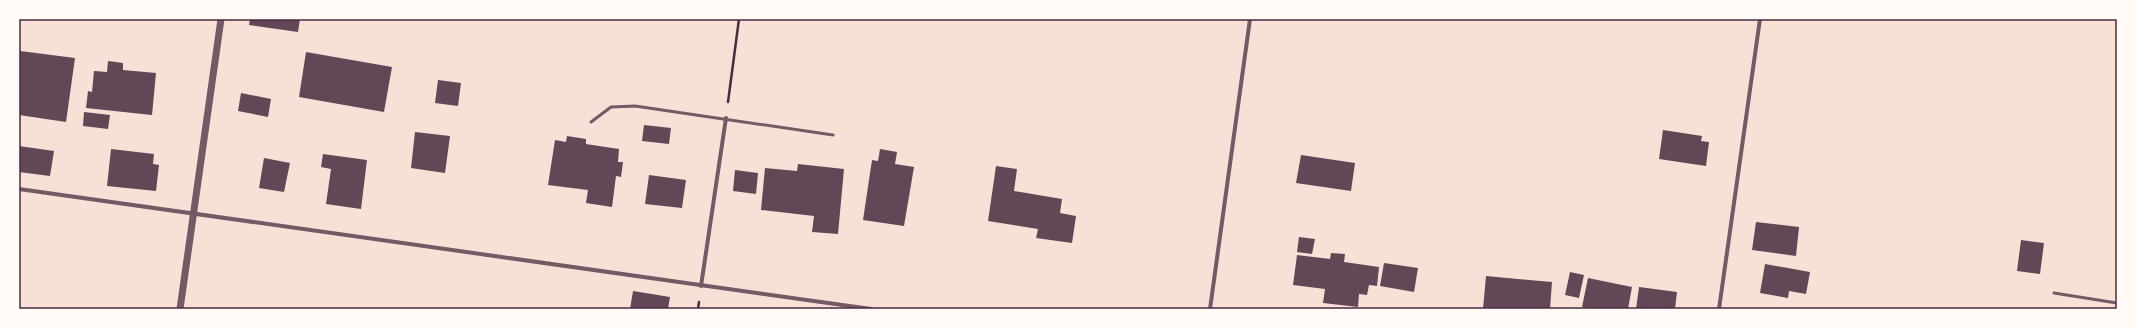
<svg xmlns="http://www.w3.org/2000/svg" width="2136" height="328" font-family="Helvetica,sans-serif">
	<rect width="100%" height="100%" fill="#f7e1d7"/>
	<!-- building -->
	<path fill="#644757" d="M 250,19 L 300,19 L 298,32 L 249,25 Z
		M 20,51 L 75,58 L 66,122 L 19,115 Z
		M 306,52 L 392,67 L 384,112 L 299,97 Z
		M 108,61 L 123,63 L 123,70 L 156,73 L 152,115 L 86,108 L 88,91 L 92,92 L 94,71 L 107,72 Z
		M 438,80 L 461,83 L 458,106 L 435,103 Z
		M 241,93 L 271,99 L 268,117 L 238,111 Z
		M 84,112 L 110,115 L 108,129 L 83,126 Z
		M 644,125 L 671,128 L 669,144 L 642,141 Z
		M 1663,130 L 1702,136 L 1701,141 L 1709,142 L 1706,166 L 1659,159 Z
		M 415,132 L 450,136 L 445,173 L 411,168 Z
		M 567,136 L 586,139 L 586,144 L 619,149 L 618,162 L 623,162 L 621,177 L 616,176 L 612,207 L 586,203 L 588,190 L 548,185 L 555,140 L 566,142 Z
		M 19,146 L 54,151 L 50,176 L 19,172 Z
		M 111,149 L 154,154 L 153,164 L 159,165 L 156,191 L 107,186 Z
		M 880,149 L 897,152 L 895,164 L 914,167 L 904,226 L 863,220 L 872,160 L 878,161 Z
		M 323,154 L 367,160 L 361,209 L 326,204 L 331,169 L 321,167 Z
		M 1301,155 L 1355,163 L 1351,191 L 1296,183 Z
		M 264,158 L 290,163 L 284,192 L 259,188 Z
		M 798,164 L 844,169 L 838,234 L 812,232 L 814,216 L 761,210 L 765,168 L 797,171 Z
		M 996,166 L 1017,169 L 1014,191 L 1062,199 L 1060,213 L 1076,216 L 1072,243 L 1036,238 L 1038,229 L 988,221 Z
		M 735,170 L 758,173 L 756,194 L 733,191 Z
		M 649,175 L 686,180 L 682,208 L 645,204 Z
		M 1756,222 L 1799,227 L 1796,256 L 1752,250 Z
		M 1299,237 L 1315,239 L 1312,254 L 1297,252 Z
		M 2021,240 L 2044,243 L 2040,274 L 2017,271 Z
		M 1331,253 L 1345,254 L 1344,262 L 1379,267 L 1377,286 L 1369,285 L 1367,295 L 1359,294 L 1358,307 L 1323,303 L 1325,289 L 1293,285 L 1297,255 L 1330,259 Z
		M 1384,263 L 1418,268 L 1414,292 L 1380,286 Z
		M 1765,264 L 1810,272 L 1806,294 L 1789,291 L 1788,298 L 1760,293 Z
		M 1570,272 L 1584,275 L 1579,298 L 1565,295 Z
		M 1486,276 L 1552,282 L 1550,309 L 1483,309 Z
		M 1588,278 L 1632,287 L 1628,309 L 1592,309 L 1582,307 Z
		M 1639,287 L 1677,292 L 1675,309 L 1636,309 Z
		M 633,291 L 670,297 L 668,309 L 630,309 Z"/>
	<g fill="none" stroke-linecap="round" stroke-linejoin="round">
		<!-- path -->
		<path stroke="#4a2c40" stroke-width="2.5" d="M 728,102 L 739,19
			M 698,309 L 699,302"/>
		<!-- service -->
		<path stroke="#755966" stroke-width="3" d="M 591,122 L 611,107 L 635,106 L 833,135
			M 2054,293 L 2117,303"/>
		<!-- minor -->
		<path stroke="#755966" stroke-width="4" d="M 19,189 L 871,309
			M 701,286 L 726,118
			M 1210,309 L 1250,19
			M 1719,309 L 1760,19"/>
		<!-- tertiary -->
		<path stroke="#755966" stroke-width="7" d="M 180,309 L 221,19"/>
	</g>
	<!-- border -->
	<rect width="2136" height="328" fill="none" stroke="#fffaf5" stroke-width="40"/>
	<rect x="20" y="20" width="2096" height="288" fill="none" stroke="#4a2c40" stroke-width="1.5"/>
</svg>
